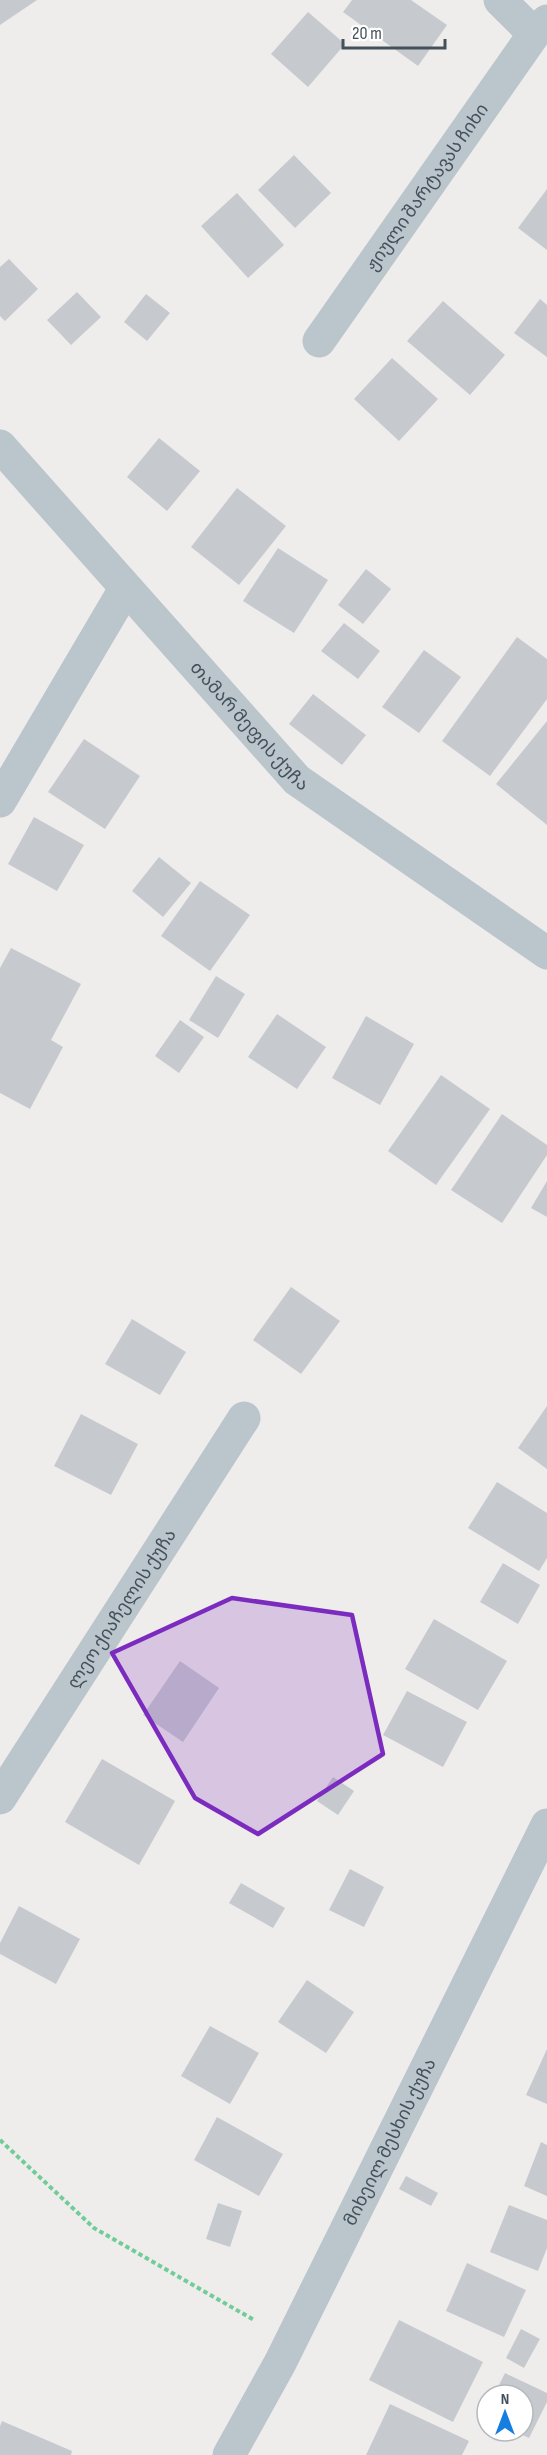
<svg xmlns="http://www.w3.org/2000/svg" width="547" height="2455" font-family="'Sofia Sans Condensed','Noto Sans Georgian',sans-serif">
	<rect width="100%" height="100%" fill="#efecec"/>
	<!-- building -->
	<path fill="#c6cacf" d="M 0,0 L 37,0 L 0,25 Z
		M 352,0 L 411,0 L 447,25 L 418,66 L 343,12 Z
		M 308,12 L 345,44 L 308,87 L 271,54 Z
		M 294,155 L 331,193 L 295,228 L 258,190 Z
		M 547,189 L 547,250 L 518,228 Z
		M 237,193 L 284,245 L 248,278 L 201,226 Z
		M 9,259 L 38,289 L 5,321 L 0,316 L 0,267 Z
		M 77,292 L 101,317 L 71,345 L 47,320 Z
		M 146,294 L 170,313 L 147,341 L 124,322 Z
		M 540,299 L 547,305 L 547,357 L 514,333 Z
		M 443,301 L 505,355 L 470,395 L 407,341 Z
		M 392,358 L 438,399 L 399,441 L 354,399 Z
		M 159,438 L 200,471 L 167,511 L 127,477 Z
		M 237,488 L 286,526 L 239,585 L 191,547 Z
		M 278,548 L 328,580 L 294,633 L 243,601 Z
		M 366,569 L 391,589 L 363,624 L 338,605 Z
		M 344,623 L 380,651 L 358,679 L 321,651 Z
		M 517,637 L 547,659 L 547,699 L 490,776 L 442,741 Z
		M 424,650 L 461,677 L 419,733 L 382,707 Z
		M 313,694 L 366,735 L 342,765 L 289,724 Z
		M 547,721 L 547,825 L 496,784 Z
		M 84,739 L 140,776 L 105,829 L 48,792 Z
		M 34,817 L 84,845 L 57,891 L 8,864 Z
		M 159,857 L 191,883 L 163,917 L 132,891 Z
		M 200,881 L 250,915 L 210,971 L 161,936 Z
		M 11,948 L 81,984 L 51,1040 L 63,1047 L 30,1109 L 0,1093 L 0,968 Z
		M 216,976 L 245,994 L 218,1038 L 189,1020 Z
		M 277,1014 L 326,1047 L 297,1089 L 248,1057 Z
		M 366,1016 L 414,1044 L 380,1105 L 332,1078 Z
		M 180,1020 L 204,1037 L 179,1073 L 155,1056 Z
		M 441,1075 L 490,1109 L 436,1185 L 388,1151 Z
		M 502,1114 L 547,1145 L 547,1155 L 502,1223 L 451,1190 Z
		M 547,1181 L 547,1217 L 531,1208 Z
		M 291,1287 L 340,1321 L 301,1374 L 253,1340 Z
		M 132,1319 L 186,1352 L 160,1395 L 105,1364 Z
		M 547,1406 L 547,1469 L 518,1448 Z
		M 81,1414 L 138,1444 L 111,1495 L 54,1466 Z
		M 497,1482 L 547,1513 L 547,1558 L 539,1571 L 468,1528 Z
		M 503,1563 L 540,1585 L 518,1624 L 480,1602 Z
		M 434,1619 L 507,1661 L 478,1710 L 405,1669 Z
		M 180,1661 L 219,1688 L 183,1742 L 143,1715 Z
		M 407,1691 L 467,1722 L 443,1767 L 383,1735 Z
		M 102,1759 L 175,1801 L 139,1865 L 65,1822 Z
		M 333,1777 L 354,1791 L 338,1815 L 317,1801 Z
		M 350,1869 L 384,1887 L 364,1927 L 329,1910 Z
		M 241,1883 L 285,1908 L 273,1928 L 229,1903 Z
		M 19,1906 L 80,1939 L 56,1984 L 0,1954 L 0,1943 Z
		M 307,1980 L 354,2012 L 326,2053 L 278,2022 Z
		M 210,2026 L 259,2053 L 230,2104 L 181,2076 Z
		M 547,2049 L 547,2104 L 526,2095 Z
		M 217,2117 L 283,2154 L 259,2196 L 194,2160 Z
		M 541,2142 L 547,2145 L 547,2196 L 524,2186 Z
		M 406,2176 L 438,2193 L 431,2206 L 399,2189 Z
		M 218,2203 L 242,2211 L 230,2247 L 206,2239 Z
		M 509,2205 L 547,2220 L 547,2248 L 538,2271 L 490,2252 Z
		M 467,2263 L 526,2290 L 504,2337 L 446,2311 Z
		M 399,2320 L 483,2362 L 453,2422 L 369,2380 Z
		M 521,2329 L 540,2339 L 524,2368 L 506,2358 Z
		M 505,2373 L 547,2393 L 547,2402 L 529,2438 L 514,2431 L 523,2431 L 523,2395 L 494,2395 Z
		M 390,2404 L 469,2441 L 462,2455 L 366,2455 Z
		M 2,2421 L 72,2451 L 71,2455 L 0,2455 L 0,2426 Z"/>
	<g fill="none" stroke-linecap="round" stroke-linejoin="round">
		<!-- path -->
		<path stroke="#70cd98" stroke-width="4" stroke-dasharray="4.5 3" stroke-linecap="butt" d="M 0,2140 L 94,2228 L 254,2320"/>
		<!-- minor -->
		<g stroke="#bac5cc" stroke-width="33">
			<path d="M 500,0 L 534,34 L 547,21"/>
			<path id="s1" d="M 319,341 L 534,34"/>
			<path id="s2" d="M 0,446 L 297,780 L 547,953"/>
			<path d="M 0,801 L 125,589"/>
			<path id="s3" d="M 0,1798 L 244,1418"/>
			<path id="s4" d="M 229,2455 L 280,2363 L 547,1825"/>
		</g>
	</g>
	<!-- marked area -->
	<path fill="#7b2cbf" fill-opacity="0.2" stroke="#7b2cbf" stroke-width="4.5" stroke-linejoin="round" d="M 232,1598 L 352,1615 L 383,1754 L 258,1834 L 195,1798 L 112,1653 Z"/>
	<g text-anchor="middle" stroke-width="5" stroke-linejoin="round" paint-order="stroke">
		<!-- street labels -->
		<g font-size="18" fill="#44515a" stroke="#fff">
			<text dy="6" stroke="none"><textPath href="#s1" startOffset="188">ჟიული შარტავას ჩიხი</textPath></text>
			<text dy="6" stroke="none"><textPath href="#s2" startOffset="375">თამარ მეფის ქუჩა</textPath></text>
			<text dy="6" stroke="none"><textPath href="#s3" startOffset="225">ლეო ქიაჩელის ქუჩა</textPath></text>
			<text dy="6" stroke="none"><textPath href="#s4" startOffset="352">მიხეილ მესხის ქუჩა</textPath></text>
		</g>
	</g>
	<!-- north arrow -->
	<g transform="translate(505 2413)"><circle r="28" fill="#ffffff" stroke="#b4b9bd" stroke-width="1.5"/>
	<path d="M0-4.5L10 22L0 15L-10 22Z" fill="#157ee0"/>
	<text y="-9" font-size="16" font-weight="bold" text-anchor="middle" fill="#44515a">N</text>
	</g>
	<!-- scale -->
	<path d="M343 39v9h102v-9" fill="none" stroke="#44515a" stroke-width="3"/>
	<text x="352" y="39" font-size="18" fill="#44515a" stroke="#ffffff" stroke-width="4.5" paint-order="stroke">20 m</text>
</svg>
